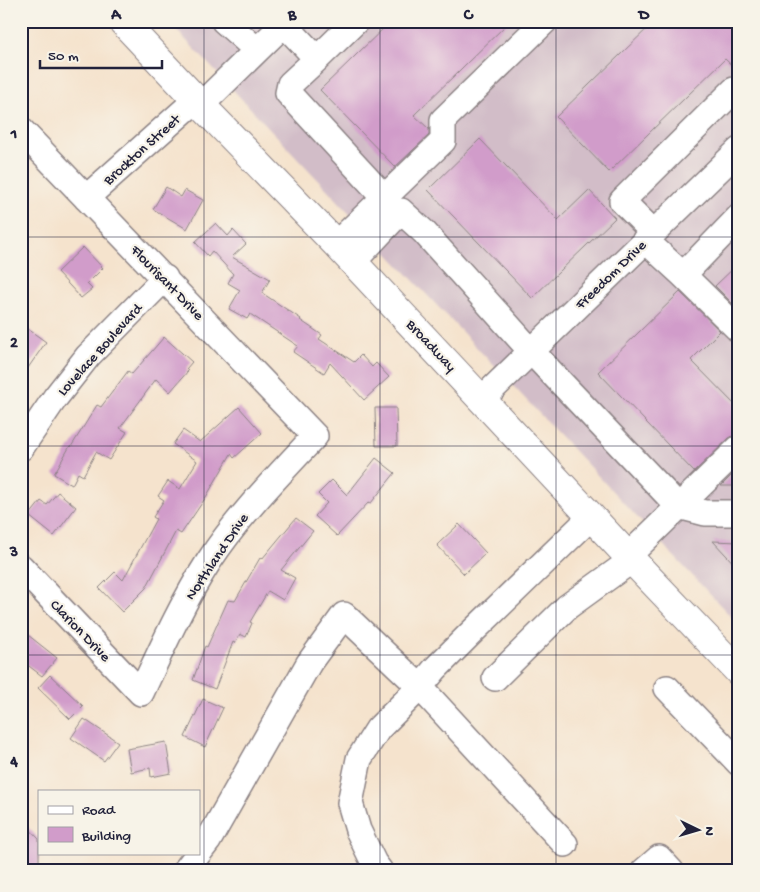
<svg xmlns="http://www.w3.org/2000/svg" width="760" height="892" font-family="'Gochi Hand',sans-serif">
	<rect width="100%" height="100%" fill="#f7f3e8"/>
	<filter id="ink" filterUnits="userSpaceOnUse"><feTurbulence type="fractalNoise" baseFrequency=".02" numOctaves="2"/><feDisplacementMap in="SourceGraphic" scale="10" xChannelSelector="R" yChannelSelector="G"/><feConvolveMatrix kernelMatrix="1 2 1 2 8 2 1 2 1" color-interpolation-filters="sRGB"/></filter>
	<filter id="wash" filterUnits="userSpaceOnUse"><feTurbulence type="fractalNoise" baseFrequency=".0096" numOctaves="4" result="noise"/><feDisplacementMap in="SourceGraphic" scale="20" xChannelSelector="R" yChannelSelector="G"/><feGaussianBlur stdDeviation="1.12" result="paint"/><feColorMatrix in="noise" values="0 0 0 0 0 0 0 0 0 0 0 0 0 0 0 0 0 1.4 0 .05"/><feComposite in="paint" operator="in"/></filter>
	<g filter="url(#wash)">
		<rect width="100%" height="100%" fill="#f5e3cd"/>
		<!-- industrial -->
		<path fill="#d2bdc8" d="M 168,21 L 739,21 L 739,625 Z"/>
		<g id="blocks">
			<!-- building -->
			<path fill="#d19cca" d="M 391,21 L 510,21 L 414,115 L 429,129 L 429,135 L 395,167 L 320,90 Z
				M 655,21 L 739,21 L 739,72 L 725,59 L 609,172 L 556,117 Z
				M 480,139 L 558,220 L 589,190 L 615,218 L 532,298 L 428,190 Z
				M 166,187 L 181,197 L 185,190 L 203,200 L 187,229 L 153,209 Z
				M 216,223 L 228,236 L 233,230 L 246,244 L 232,257 L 270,279 L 262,293 L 301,319 L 300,320 L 322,335 L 319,339 L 354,362 L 361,355 L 372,367 L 376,363 L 389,377 L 364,400 L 330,363 L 324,373 L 293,352 L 298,346 L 250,314 L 247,319 L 229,309 L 240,290 L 228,283 L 233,274 L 212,251 L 208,256 L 195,242 Z
				M 83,247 L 103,268 L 87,284 L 92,289 L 81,298 L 57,272 Z
				M 739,263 L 739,310 L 715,286 Z
				M 680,292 L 720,331 L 691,360 L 739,409 L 739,434 L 729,438 L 694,472 L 598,372 Z
				M 28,329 L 46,342 L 21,378 L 21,339 Z
				M 164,337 L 192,362 L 186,369 L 188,371 L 170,392 L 156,379 L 120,428 L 127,432 L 109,460 L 96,452 L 83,476 L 78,473 L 72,485 L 54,474 L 70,446 L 71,447 L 97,405 L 101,407 L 128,371 L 132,374 Z
				M 239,407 L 262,433 L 234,458 L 231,454 L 206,497 L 181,534 L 176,531 L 146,588 L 122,612 L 99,588 L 115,572 L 123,580 L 156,519 L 153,517 L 164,500 L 158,496 L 168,481 L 180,489 L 197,461 L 173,444 L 183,430 L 200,442 Z
				M 375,408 L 396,408 L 397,446 L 376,446 Z
				M 376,458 L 395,473 L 371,503 L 369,502 L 337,536 L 315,516 L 327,503 L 318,494 L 332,480 L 347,495 Z
				M 739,468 L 739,486 L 721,486 Z
				M 58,492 L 76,507 L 54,536 L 29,516 L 41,501 L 47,505 Z
				M 296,518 L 313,531 L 281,570 L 295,578 L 283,600 L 268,591 L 250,622 L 252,623 L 246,637 L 240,634 L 235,643 L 233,642 L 215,689 L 193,680 L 205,646 L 207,647 L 228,600 L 235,601 L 260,558 L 262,559 Z
				M 459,524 L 486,553 L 464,574 L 437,545 Z
				M 713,541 L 739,542 L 739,569 Z
				M 28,635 L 57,658 L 42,676 L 21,660 L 21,644 Z
				M 50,675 L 83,706 L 70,719 L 38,688 Z
				M 203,699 L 223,708 L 205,747 L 185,737 Z
				M 84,719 L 118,742 L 104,761 L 71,738 Z
				M 166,742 L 171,773 L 151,777 L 150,768 L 131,772 L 127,749 Z
				M 21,820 L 39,839 L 39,871 L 28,871 L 21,863 Z"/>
		</g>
	</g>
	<g filter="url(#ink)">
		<use href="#blocks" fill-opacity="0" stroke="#8c8284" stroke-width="1"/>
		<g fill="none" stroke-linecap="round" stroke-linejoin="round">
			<!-- minor casing -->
			<g stroke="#8c8284" stroke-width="28">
				<path id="minor" d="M 224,21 L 257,50
					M 284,24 L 317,59 L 290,84 L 288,93 L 384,197
					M 317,59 L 356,21
					M 201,105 L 287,21
					M 21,130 L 315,436 C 278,476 239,515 209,561 C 182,603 162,648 141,693 L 21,567
					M 86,198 L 196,100
					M 653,232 L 622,201 L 734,90 L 739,95
					M 645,240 L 683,275 L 739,217
					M 336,244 L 443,141 L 443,120 L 545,21
					M 353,262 L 401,211 L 424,232 L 531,351 L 678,506 L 705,513 L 739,513
					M 683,275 L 739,330
					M 482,399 L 739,150
					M 21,448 L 55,398 L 88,356 L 165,278
					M 628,556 L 739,448
					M 495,678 L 567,607 L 632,560
					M 667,688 L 739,763
					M 185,871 L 208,841 L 309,663 L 344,615 L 420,687 L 565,844
					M 380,871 L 374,863 L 358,830 L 350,803 L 359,759 L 378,729 L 420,687 L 435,669 L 470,634 L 591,517
					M 644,871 L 659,858 L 671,871"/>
			</g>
			<!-- major casing -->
			<g stroke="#8c8284" stroke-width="30">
				<path id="major" d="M 122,21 L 201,105 L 336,244 L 628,556 L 739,672"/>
			</g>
			<!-- minor -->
			<use href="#minor" stroke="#fff" stroke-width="25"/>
			<!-- major -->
			<use href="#major" stroke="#fff" stroke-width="28"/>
		</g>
	</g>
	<!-- grid -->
	<path fill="none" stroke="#22223b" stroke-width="1" stroke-opacity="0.55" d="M 204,21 L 204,871M 380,21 L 380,871M 556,21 L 556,871M 21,237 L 739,237M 21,446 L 739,446M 21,655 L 739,655"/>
	<g text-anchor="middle" stroke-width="4.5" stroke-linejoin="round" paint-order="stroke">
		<!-- street labels -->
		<g font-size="15" fill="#22223b" stroke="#f7f3e8">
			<text transform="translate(141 149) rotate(-42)" y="5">Brockton Street</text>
			<text transform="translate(610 274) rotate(-44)" y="5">Freedom Drive</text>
			<text transform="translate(168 282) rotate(46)" y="5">Flourisant Drive</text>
			<text transform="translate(432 345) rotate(47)" y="5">Broadway</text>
			<text transform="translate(99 349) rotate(-48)" y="5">Lovelace Boulevard</text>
			<text transform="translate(216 556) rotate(-56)" y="5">Northland Drive</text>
			<text transform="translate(81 630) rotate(46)" y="5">Clarion Drive</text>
		</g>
	</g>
	<!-- margin -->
	<rect width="760" height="892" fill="none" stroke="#f7f3e8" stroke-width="55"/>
	<!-- legend -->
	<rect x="38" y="790" width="162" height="65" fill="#f7f3e8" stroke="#a29fa3"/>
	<rect x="48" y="806" width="25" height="8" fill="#ffffff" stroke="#a29fa3"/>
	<text x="82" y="814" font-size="15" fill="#22223b">Road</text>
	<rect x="48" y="827" width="25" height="15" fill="#d19cca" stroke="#a29fa3"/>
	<text x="82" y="840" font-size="15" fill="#22223b">Building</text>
	<!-- north arrow -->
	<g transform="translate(698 830) rotate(95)" stroke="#f7f3e8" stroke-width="4" paint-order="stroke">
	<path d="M0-4L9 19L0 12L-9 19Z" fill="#22223b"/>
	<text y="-8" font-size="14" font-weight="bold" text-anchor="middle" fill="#22223b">N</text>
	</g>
	<!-- scale -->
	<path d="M40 60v8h122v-8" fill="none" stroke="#22223b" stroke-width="2.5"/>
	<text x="48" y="60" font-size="15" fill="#22223b" stroke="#f7f3e8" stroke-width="4" paint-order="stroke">50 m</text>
	<rect x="28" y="28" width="704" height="836" fill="none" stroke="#22223b" stroke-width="2"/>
	<g font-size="16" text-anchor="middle" font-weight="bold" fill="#22223b">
		<text x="116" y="19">A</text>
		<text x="292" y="19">B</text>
		<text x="468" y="19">C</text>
		<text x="644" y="19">D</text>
		<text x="14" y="138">1</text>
		<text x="14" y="347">2</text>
		<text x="14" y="556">3</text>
		<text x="14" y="766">4</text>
	</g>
</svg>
